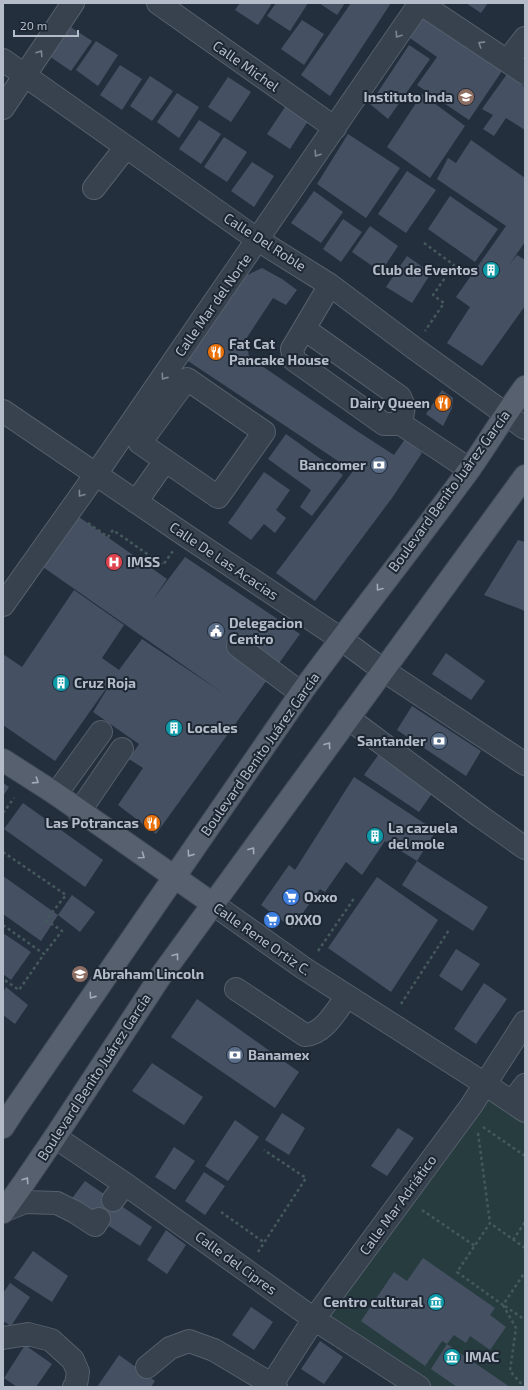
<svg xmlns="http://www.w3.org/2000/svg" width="528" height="1390" font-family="'Exo 2',sans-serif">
	<rect width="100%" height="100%" fill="#242f3e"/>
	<!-- green -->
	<path fill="#263c3f" d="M 485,1084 L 525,1111 L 525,1387 L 419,1387 L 314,1319 Z"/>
	<!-- building -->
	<path fill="#455162" d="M 240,3 L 272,3 L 258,25 L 235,10 Z
		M 276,3 L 308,3 L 290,31 L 267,16 Z
		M 319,3 L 345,3 L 337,15 Z
		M 351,3 L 363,3 L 365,4 L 366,3 L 391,3 L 330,96 L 301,75 Z
		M 466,3 L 488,3 L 481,13 Z
		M 420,16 L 502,71 L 469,120 L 417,85 L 437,57 L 407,36 Z
		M 302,20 L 324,34 L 304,65 L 281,49 Z
		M 69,26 L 92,41 L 71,71 L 49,56 Z
		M 96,41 L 118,55 L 98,86 L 76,70 Z
		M 409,45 L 430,59 L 388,119 L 370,104 Z
		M 120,65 L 142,79 L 122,110 L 100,95 Z
		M 507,74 L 525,87 L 525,130 L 506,118 L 494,136 L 483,129 L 493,115 L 482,109 Z
		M 150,76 L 173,91 L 152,121 L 130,106 Z
		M 228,77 L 251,92 L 231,122 L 208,107 Z
		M 177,93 L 199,107 L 179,138 L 157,122 Z
		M 422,94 L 465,126 L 430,178 L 387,147 Z
		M 287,104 L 310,118 L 290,149 L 267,134 Z
		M 199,120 L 221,134 L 201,164 L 179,149 Z
		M 348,134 L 400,168 L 366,218 L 317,184 Z
		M 224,137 L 247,152 L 227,182 L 204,167 Z
		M 471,140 L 525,178 L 525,242 L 509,265 L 517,255 L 525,260 L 525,306 L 482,366 L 447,343 L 470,307 L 456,297 L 506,226 L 437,179 L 448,158 L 456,163 Z
		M 252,162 L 274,176 L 254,207 L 231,191 Z
		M 407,171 L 436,190 L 406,233 L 378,214 Z
		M 314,191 L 343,212 L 321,243 L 291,223 Z
		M 450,196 L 498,229 L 475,262 L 428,229 Z
		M 343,219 L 362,232 L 341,262 L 323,249 Z
		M 370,226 L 398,246 L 381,272 L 352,252 Z
		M 407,256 L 431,273 L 412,303 L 386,287 Z
		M 262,268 L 282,279 L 297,290 L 286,305 L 273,298 L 246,339 L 249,357 L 354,429 L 394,455 L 405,439 L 422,453 L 392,498 L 315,601 L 276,573 L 353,471 L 185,359 L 243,277 Z
		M 442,390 L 453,398 L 452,408 L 443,426 L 426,414 Z
		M 286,434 L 343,475 L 312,516 L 300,507 L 311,490 L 268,459 Z
		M 264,472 L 290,490 L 276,510 L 286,518 L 275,533 L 264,524 L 251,540 L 228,523 Z
		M 79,517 L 167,579 L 152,601 L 185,557 L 300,634 L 156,834 L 118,805 L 143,768 L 129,759 L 139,744 L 93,712 L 115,676 L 55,761 L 3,725 L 3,654 L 22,667 L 74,590 L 124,625 L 102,658 L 119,670 L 142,639 L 223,693 L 43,567 Z
		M 518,540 L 525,542 L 525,611 L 484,595 Z
		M 446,653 L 485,681 L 471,700 L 432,674 Z
		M 412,706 L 481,751 L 466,776 L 397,730 Z
		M 379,754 L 433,792 L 419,812 L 364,775 Z
		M 354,777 L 436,831 L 417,861 L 385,841 L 362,875 L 346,862 L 325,892 L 320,889 L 292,928 L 261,905 L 289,865 L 295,870 Z
		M 3,783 L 9,787 L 3,796 Z
		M 23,803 L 103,860 L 85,887 L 4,829 Z
		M 417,861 L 488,907 L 473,931 L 402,885 Z
		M 3,876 L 58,915 L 41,941 L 3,914 Z
		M 377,877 L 438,920 L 391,992 L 328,948 Z
		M 72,895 L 95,912 L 80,932 L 58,915 Z
		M 3,933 L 31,952 L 11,980 L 3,974 Z
		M 456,949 L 480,964 L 462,991 L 439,976 Z
		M 484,983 L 507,999 L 476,1044 L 454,1029 Z
		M 6,987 L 28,1005 L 15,1024 L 3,1015 L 3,992 Z
		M 197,999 L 299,1072 L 275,1108 L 171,1037 Z
		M 152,1063 L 203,1097 L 184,1125 L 132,1091 Z
		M 282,1113 L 305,1128 L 289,1155 L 265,1140 Z
		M 235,1120 L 259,1137 L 228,1181 L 205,1166 Z
		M 398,1128 L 414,1138 L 387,1176 L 371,1166 Z
		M 174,1147 L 195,1161 L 175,1190 L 155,1177 Z
		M 204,1172 L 225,1186 L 205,1215 L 185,1201 Z
		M 85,1181 L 152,1227 L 140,1246 L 70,1201 Z
		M 166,1230 L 186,1245 L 167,1274 L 147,1260 Z
		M 33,1251 L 68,1276 L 52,1302 L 14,1278 Z
		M 423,1258 L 495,1308 L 490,1315 L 506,1327 L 490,1350 L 470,1336 L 466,1343 L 454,1335 L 447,1344 L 510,1387 L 457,1387 L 431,1369 L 447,1344 L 442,1341 L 425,1366 L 361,1321 L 394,1272 L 407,1281 Z
		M 10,1283 L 30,1297 L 11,1326 L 3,1321 L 3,1293 Z
		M 251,1307 L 273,1322 L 254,1350 L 232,1335 Z
		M 320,1341 L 343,1357 L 324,1384 L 301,1369 Z
		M 25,1345 L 52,1364 L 36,1387 L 17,1387 L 4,1378 Z
		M 119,1355 L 155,1381 L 151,1387 L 97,1387 Z"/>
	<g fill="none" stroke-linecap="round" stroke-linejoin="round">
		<!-- minor casing -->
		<g stroke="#565f6c" stroke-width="24">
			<path id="minor" d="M 158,3 L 335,128
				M 420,3 L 525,73
				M 3,60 L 258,240 L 330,285 L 414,348 L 525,428
				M 507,61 L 525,38
				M 3,108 L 73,3
				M 94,188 L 126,147
				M 330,285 L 292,349 L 294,360 L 384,424 L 401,424 L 469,469
				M 304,329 L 320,340 L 400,397 L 404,406 L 401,424
				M 187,379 L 264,432 L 218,497 L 140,443 Z
				M 3,411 L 185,535 L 341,639 L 383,670 L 525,764
				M 136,502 L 165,461
				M 3,605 L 96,474 L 420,3
				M 238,646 L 301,693
				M 348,718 L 481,817 L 525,848
				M 56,794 L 101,732
				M 79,812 L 122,749
				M 213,904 L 305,969 L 485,1084 L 525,1111
				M 236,989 L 305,1035 C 324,1034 336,1011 347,996
				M 512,1102 L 525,1085
				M 55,1137 L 125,1184 L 314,1319 L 419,1387
				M 113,1200 L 125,1184
				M 3,1211 L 25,1202 L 57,1203 L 75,1212 L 95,1225 L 99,1219
				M 3,1338 L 28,1334 L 51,1340 L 73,1360 L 78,1372 L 76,1385 L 74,1387
				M 147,1367 L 170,1348 L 189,1341 L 214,1350 L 276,1387
				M 270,1387 L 314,1319 L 471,1106 L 525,1022"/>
		</g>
		<!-- major casing -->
		<g stroke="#414a57" stroke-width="24">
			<path id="major" d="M 3,760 L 56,794 L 213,904
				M 3,1127 L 14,1110 L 301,693 C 356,618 414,545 469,470 C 488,443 505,414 525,387
				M 3,1212 L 23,1184 L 55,1137 L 160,977 L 525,476"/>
		</g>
		<!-- path -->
		<path stroke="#44595c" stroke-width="2.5" stroke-dasharray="3 3" stroke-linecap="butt" d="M 424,243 L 454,265 L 433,295 L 444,303 L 425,331
			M 88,523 L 108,537 L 113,530 L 163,565 L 173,551
			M 3,813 L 14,798
			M 3,852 L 66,895 L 46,920 L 62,931 L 44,954
			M 3,925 L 44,954 L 19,990 L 3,979
			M 318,951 L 355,897
			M 401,1004 L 449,930
			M 483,1127 L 525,1156
			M 478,1133 L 490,1223
			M 422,1210 L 475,1246
			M 221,1212 L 265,1243
			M 513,1240 L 525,1222
			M 525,1248 L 490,1223 L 457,1272 L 503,1305 L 525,1272
			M 258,1252 L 306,1178 L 264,1150
			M 503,1305 L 516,1328 L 510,1371 L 524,1387
			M 505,1306 L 525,1320"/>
		<!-- minor -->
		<use href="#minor" stroke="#38414e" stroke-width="22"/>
		<!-- major -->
		<use href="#major" stroke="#56606e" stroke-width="22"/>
	</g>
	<!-- one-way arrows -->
	<defs><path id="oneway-chevron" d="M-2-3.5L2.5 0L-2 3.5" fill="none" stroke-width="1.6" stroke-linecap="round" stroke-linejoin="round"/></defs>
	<g stroke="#7c8592">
		<use href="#oneway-chevron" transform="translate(398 35) rotate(124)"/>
		<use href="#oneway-chevron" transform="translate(481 44) rotate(-147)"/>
		<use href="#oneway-chevron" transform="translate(40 53) rotate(-57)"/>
		<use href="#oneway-chevron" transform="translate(317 154) rotate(124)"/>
		<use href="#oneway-chevron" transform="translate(164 377) rotate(125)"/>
		<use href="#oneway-chevron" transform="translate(81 494) rotate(127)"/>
	</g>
	<g stroke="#a1aab7">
		<use href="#oneway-chevron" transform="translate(379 588) rotate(127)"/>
		<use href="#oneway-chevron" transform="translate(328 745) rotate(-54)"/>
		<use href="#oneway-chevron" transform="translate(36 781) rotate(33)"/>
		<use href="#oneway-chevron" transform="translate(252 850) rotate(-54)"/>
		<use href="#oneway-chevron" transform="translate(190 854) rotate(125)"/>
		<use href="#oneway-chevron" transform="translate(142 856) rotate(35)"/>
		<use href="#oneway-chevron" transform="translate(176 956) rotate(-53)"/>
		<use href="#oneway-chevron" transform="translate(92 996) rotate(125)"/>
		<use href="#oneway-chevron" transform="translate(26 1180) rotate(-56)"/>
	</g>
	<!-- icons -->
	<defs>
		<g id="university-disc" transform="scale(0.9)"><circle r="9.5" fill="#8d6e63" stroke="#1d2633"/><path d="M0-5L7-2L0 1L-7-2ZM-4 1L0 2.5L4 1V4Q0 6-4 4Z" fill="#fff"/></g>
		<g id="building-disc" transform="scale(0.9)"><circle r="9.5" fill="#0f9aa8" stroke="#1d2633"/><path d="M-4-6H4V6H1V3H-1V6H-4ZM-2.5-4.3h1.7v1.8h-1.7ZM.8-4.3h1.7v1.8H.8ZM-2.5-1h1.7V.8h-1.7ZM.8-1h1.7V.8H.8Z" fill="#fff"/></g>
		<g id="restaurant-disc" transform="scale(0.9)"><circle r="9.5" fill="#e8710a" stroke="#1d2633"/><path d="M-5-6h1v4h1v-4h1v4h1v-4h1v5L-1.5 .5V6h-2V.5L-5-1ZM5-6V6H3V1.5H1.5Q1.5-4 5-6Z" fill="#fff"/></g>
		<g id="bank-disc" transform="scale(0.9)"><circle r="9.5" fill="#5c6f8a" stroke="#1d2633"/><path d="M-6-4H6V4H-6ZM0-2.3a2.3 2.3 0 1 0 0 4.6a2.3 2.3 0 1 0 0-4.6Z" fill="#fff"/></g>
		<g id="hospital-disc" transform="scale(0.9)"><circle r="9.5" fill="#e0444e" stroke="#1d2633"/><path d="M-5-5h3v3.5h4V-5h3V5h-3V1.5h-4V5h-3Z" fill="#fff"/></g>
		<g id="civic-disc" transform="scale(0.9)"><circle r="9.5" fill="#5c6f8a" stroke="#1d2633"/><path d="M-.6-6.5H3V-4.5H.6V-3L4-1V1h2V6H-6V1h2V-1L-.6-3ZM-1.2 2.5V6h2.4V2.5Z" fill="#fff"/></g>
		<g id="supermarket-disc" transform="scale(0.9)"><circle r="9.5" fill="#3f7fe0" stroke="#1d2633"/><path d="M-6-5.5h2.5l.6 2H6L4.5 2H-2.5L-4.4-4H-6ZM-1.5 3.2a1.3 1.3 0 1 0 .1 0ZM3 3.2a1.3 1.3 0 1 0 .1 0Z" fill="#fff"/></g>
		<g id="school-disc" transform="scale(0.9)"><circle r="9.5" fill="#8d6e63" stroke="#1d2633"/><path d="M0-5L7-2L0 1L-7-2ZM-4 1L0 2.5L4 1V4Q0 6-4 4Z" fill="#fff"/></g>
		<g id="museum-disc" transform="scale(0.9)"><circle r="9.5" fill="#0f9aa8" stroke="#1d2633"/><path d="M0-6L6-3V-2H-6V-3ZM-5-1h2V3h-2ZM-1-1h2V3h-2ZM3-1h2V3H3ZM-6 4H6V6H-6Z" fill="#fff"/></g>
	</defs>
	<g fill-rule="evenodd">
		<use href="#university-disc" x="466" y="97"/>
		<use href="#building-disc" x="491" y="270"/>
		<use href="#restaurant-disc" x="216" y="352"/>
		<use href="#restaurant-disc" x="443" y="403"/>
		<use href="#bank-disc" x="379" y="465"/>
		<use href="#hospital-disc" x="114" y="562"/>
		<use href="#civic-disc" x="216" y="631"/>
		<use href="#building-disc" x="61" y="683"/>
		<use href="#building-disc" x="174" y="728"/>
		<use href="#bank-disc" x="439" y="741"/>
		<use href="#restaurant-disc" x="152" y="823"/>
		<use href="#building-disc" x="375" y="836"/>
		<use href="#supermarket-disc" x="291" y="897"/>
		<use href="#supermarket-disc" x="272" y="920"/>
		<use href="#school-disc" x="80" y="974"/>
		<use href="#bank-disc" x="235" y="1055"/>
		<use href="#museum-disc" x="436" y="1302"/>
		<use href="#museum-disc" x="452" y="1357"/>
	</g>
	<g text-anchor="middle" stroke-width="4" stroke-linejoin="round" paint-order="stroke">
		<!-- street labels -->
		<g font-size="14" fill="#b4bcc9" stroke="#1d2633">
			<text transform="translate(246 66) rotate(35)" y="5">Calle Michel</text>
			<text transform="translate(265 242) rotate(33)" y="5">Calle Del Roble</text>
			<text transform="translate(213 305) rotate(-55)" y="5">Calle Mar del Norte</text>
			<text transform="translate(449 491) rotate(-54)" y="5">Boulevard Benito Juárez García</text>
			<text transform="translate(224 561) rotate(34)" y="5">Calle De Las Acacias</text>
			<text transform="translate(260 754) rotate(-55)" y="5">Boulevard Benito Juárez García</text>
			<text transform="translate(262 939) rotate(35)" y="5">Calle Rene Ortiz C.</text>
			<text transform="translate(94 1077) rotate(-57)" y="5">Boulevard Benito Juárez García</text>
			<text transform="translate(398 1205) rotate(-54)" y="5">Calle Mar Adriático</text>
			<text transform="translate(236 1263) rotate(36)" y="5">Calle del Cipres</text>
		</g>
		<!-- poi labels -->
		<g font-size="14" font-weight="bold" fill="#b4bcc9" stroke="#1d2633" text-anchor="start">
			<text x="453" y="102" text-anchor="end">Instituto Inda</text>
			<text x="478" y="275" text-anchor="end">Club de Eventos</text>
			<text x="229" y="349">Fat Cat<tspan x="229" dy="16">Pancake House</tspan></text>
			<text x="430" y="408" text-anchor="end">Dairy Queen</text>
			<text x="366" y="470" text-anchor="end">Bancomer</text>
			<text x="127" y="567">IMSS</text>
			<text x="229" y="628">Delegacion<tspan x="229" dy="16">Centro</tspan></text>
			<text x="74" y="688">Cruz Roja</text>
			<text x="187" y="733">Locales</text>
			<text x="426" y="746" text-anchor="end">Santander</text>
			<text x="139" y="828" text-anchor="end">Las Potrancas</text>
			<text x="388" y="833">La cazuela<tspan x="388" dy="16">del mole</tspan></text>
			<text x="304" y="902">Oxxo</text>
			<text x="285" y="925">OXXO</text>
			<text x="93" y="979">Abraham Lincoln</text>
			<text x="248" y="1060">Banamex</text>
			<text x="423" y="1307" text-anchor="end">Centro cultural</text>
			<text x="465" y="1362">IMAC</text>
		</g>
	</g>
	<!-- border -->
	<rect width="528" height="1390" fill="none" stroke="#b4bcc9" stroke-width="8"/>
	<!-- scale -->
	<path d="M14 30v6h64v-6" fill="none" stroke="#b4bcc9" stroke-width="2"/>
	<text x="20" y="30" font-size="12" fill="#b4bcc9" stroke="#1d2633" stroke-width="3" paint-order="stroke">20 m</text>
</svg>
